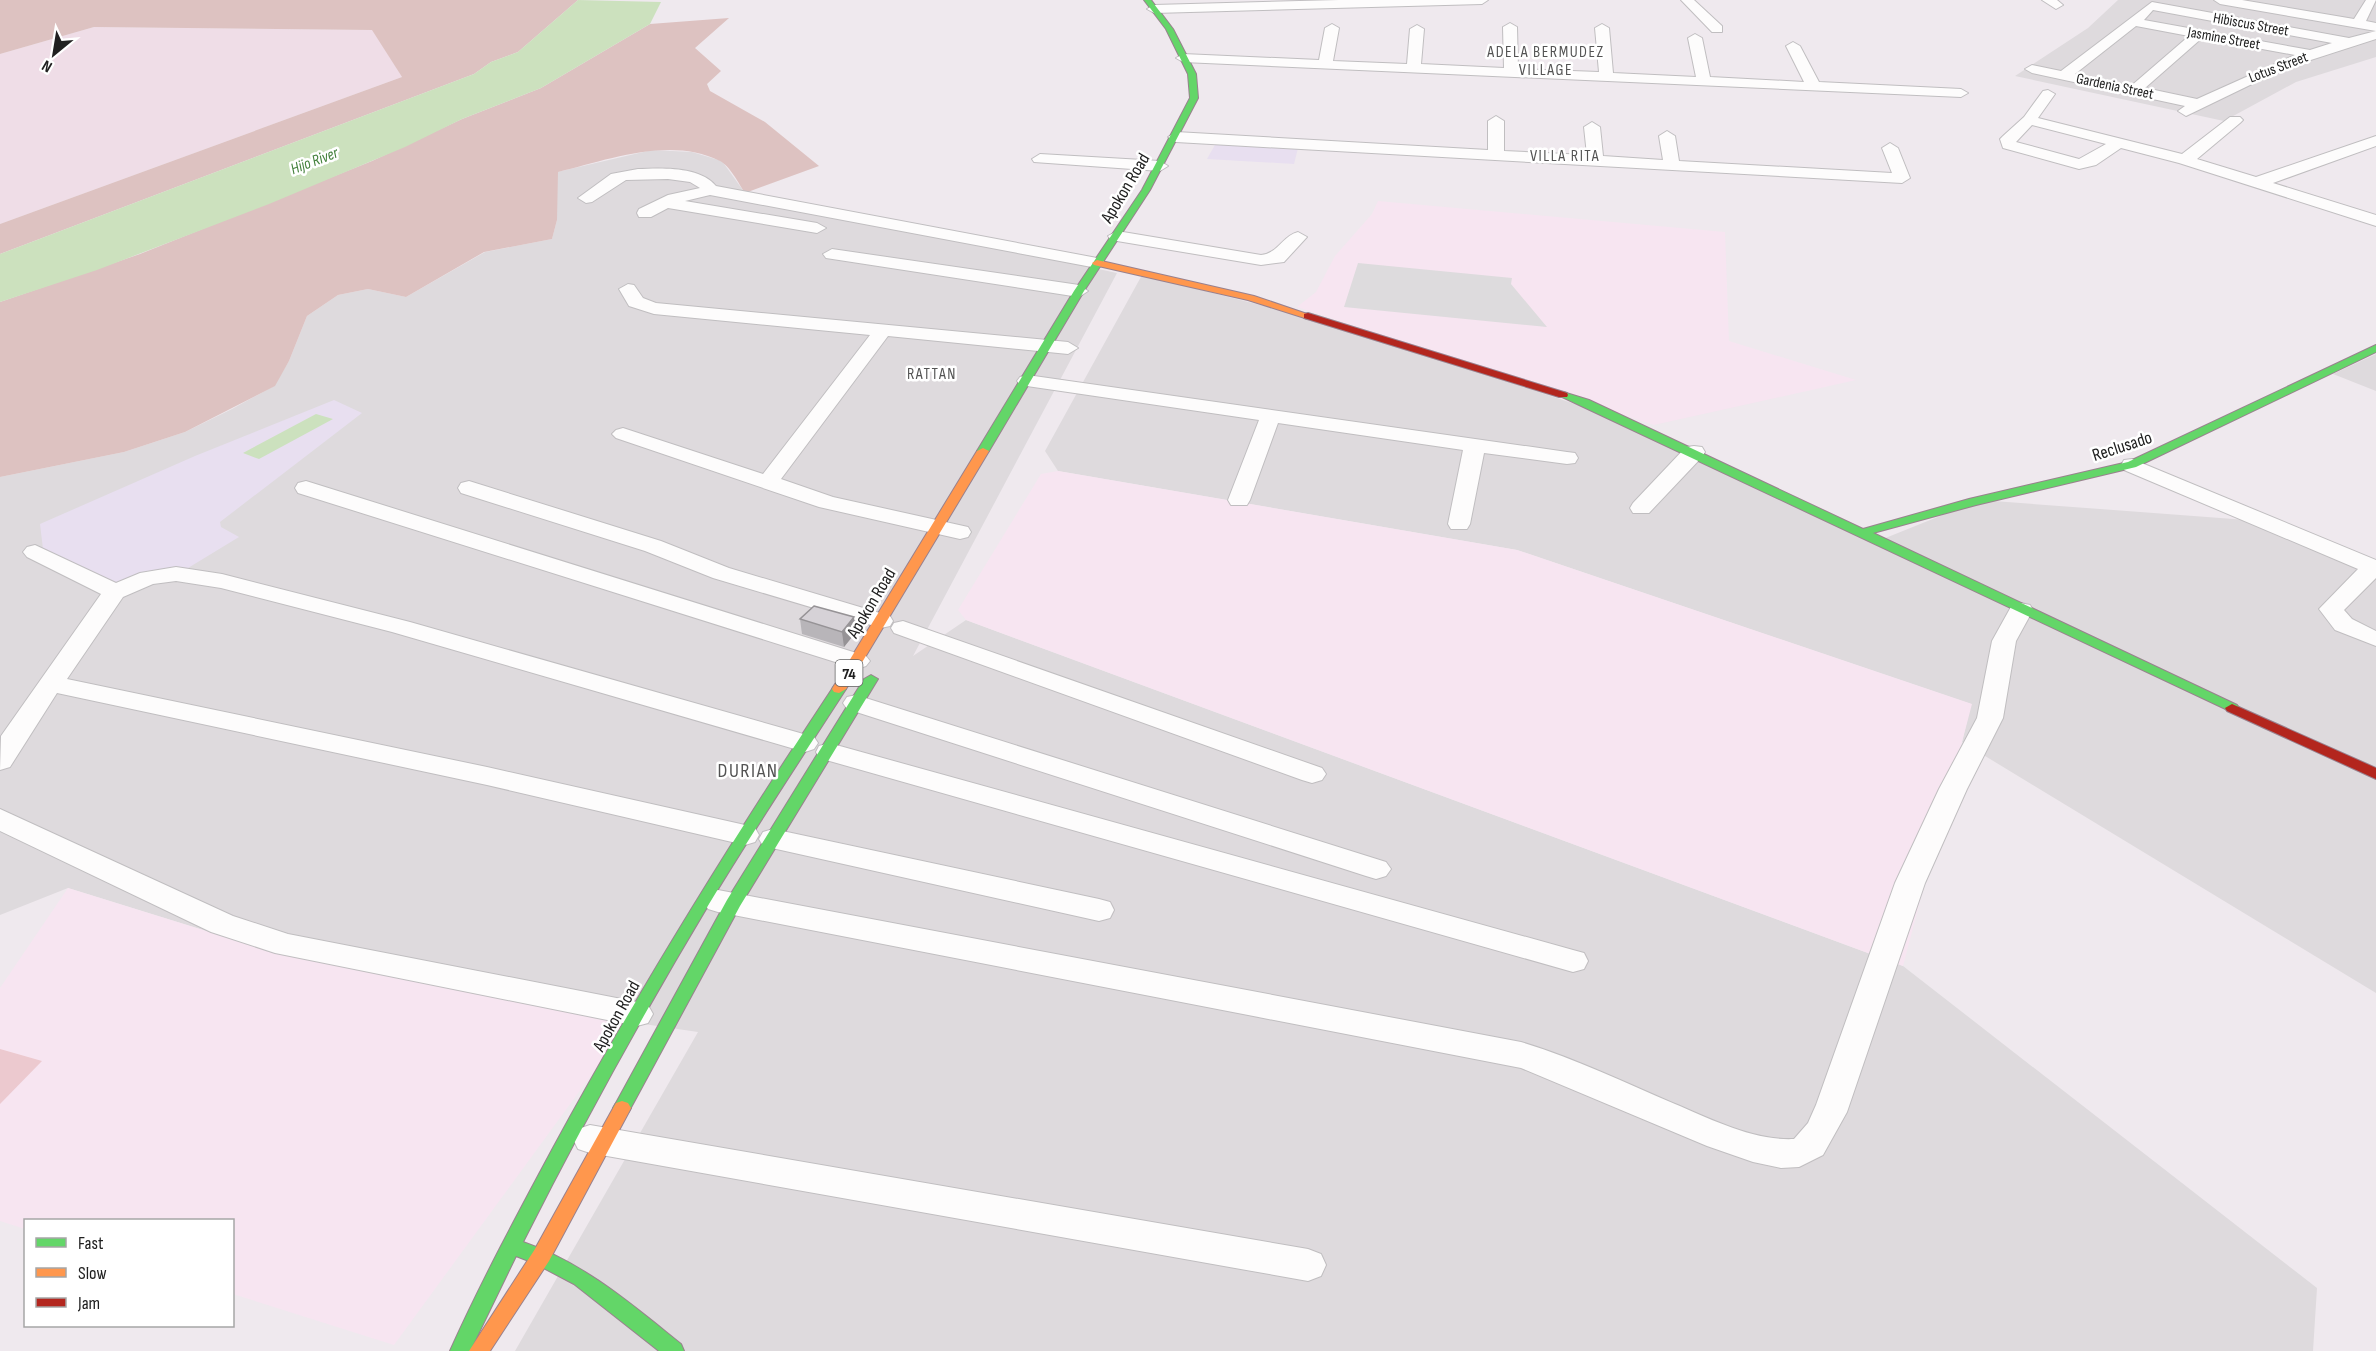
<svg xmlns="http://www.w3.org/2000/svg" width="2376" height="1351" font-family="'Sofia Sans Condensed',sans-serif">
	<rect width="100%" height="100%" fill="#efe9ee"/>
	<!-- residential -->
	<path fill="#dedadd" d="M 2118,0 L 2376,0 L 2376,57 L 2296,82 L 2224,121 L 2015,76 L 2088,28 Z
		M 652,150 L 692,152 L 722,161 L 745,193 L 1117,273 L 913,656 L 966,620 L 1903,966 L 2317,1288 L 2313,1351 L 515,1351 L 698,1032 L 630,1022 L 216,934 L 68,888 L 0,915 L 0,477 L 124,452 L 185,432 L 232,409 L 274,386 L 289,361 L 307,316 L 338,295 L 368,289 L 406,297 L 485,252 L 552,239 L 557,220 L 557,172 Z
		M 1142,275 L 1331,323 L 1602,413 L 1873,543 L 1980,500 L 2247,520 L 2376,575 L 2376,993 L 1962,742 L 1971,704 L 1517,550 L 1058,471 L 1045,451 Z
		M 2376,354 L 2376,391 L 2333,374 Z"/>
	<!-- commercial -->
	<path fill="#e8dff0" d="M 1216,143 L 1298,148 L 1294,164 L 1207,159 Z
		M 334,400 L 362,413 L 220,522 L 221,527 L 239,537 L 188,568 L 119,584 L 43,549 L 40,524 L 195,456 Z"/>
	<!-- education -->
	<path fill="#f7e5f1" d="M 1378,201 L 1725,232 L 1729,341 L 1856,380 L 1654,425 L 1297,307 L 1316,292 L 1335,256 L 1372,214 Z
		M 1058,471 L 1517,550 L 1972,704 L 1903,966 L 966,620 L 958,610 L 1041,474 Z
		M 68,888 L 216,934 L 630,1022 L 394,1345 L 233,1294 L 232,1220 L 26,1220 L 25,1229 L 0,1221 L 0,988 Z"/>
	<!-- farmland -->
	<path fill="#efdde7" d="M 94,27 L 373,30 L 402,77 L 0,224 L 0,54 Z"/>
	<!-- grass -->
	<path fill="#ecc9cf" d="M 0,1049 L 42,1061 L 0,1104 Z"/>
	<!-- forest -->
	<path fill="#ddc2c1" d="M 0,0 L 578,0 L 518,52 L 491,62 L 474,74 L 0,254 L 0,224 L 402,77 L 372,30 L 94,27 L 0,54 Z
		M 729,18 L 695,48 L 721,71 L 707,84 L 710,91 L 765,122 L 819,166 L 745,193 C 739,184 730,166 720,161 C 670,136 608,160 558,172 L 557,220 L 552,239 L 484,252 L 406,297 L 368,289 L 338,295 L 307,316 L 289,361 L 275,386 L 185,432 L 124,452 L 0,477 L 0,302 L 140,254 L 372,161 L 462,119 L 541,88 L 650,24 Z"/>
	<!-- parking -->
	<path fill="#dddbdd" d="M 1358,263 L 1512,278 L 1511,284 L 1547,327 L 1344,307 Z"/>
	<!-- water -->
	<path fill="#cce1be" d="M 578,0 L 661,2 L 650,24 L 541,88 L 462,119 L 405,147 L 269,204 L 97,270 L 0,302 L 0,254 L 474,74 L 491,62 L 518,52 Z
		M 316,414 L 333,419 L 259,459 L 243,453 Z"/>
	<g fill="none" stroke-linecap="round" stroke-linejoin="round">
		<!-- street casing -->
		<g stroke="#c0bec0" stroke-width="2">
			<path id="street" d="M 1339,0 L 1488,0 L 1482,4 L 1154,13 L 1147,9 L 1154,5 Z
				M 1681,0 L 1694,0 L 1722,26 L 1722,32 L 1712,32 Z
				M 2042,0 L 2057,0 L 2063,5 L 2056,9 Z
				M 2214,0 L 2242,0 L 2354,19 L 2366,0 L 2376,0 L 2366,21 L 2376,23 L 2376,31 L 2220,4 Z
				M 2152,2 L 2349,38 L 2376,31 L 2376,39 L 2283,69 L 2186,116 L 2178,111 L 2185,106 L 2032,73 L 2025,69 L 2032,65 L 2061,71 ZM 2153,10 L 2332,43 L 2310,50 L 2144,20 ZM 2136,26 L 2189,36 L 2131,86 L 2075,74 ZM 2202,38 L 2295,55 L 2197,99 L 2145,88 Z
				M 1510,23 L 1517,27 L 1518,69 L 1599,72 L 1595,28 L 1602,24 L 1609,28 L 1613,73 L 1696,77 L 1688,38 L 1695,34 L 1702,38 L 1710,77 L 1804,82 L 1786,46 L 1793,42 L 1800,46 L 1819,82 L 1961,89 L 1968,93 L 1961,97 L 1183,62 L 1176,58 L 1183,54 L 1319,60 L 1325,28 L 1332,24 L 1339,28 L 1333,61 L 1407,64 L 1410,29 L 1417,25 L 1424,29 L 1421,64 L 1504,68 L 1503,27 Z
				M 2048,90 L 2055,94 L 2038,118 L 2182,154 L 2230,117 L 2240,117 L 2243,120 L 2240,123 L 2197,159 L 2256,177 L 2376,136 L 2376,146 L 2273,183 L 2376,215 L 2376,226 L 2179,163 L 2121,148 L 2096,165 L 2079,169 L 2003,148 L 2000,139 L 2003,136 L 2024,117 L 2043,91 ZM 2032,125 L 2106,144 L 2079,159 L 2016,142 Z
				M 1496,116 L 1504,121 L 1504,151 L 1587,155 L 1584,127 L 1592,122 L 1600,127 L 1603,156 L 1663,160 L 1659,136 L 1667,131 L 1675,136 L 1679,161 L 1892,173 L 1882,148 L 1890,143 L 1898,148 L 1910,178 L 1902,183 L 1176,142 L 1168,137 L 1176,132 L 1488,150 L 1488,121 Z
				M 1040,154 L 1160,161 L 1168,166 L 1160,171 L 1034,162 L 1032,159 Z
				M 638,169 C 661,168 700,166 716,186 L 1097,258 L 1106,263 L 1097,268 L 710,195 L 685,201 L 817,223 L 826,228 L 817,233 L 668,208 L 651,217 L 639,217 L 637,213 L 639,209 L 668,195 L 700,188 L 690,182 L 668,179 L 626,180 L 592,202 L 586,203 L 578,198 L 611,174 Z
				M 1117,231 L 1261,255 C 1279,253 1282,236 1298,232 L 1307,237 L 1284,262 L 1261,265 L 1111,240 L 1108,236 Z
				M 832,249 L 1079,285 L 1088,291 L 1079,297 L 826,258 L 823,254 Z
				M 628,284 L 634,285 L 643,298 L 656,303 L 1068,342 L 1078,348 L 1068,354 L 888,336 L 781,479 L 833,497 L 968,527 L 971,532 L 968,537 L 960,539 L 819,507 L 616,438 L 612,434 L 616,430 L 623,428 L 763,474 L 870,335 L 654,314 L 629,306 L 619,289 Z
				M 1027,375 L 1567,452 L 1575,453 L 1578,458 L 1575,463 L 1567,464 L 1484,453 L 1470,524 L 1467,529 L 1451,529 L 1448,524 L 1463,450 L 1278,423 L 1250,500 L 1247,505 L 1231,505 L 1228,500 L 1259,420 L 1020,385 L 1017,381 L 1020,377 Z
				M 1694,446 L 1702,447 L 1705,452 L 1702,457 L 1649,513 L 1633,513 L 1630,508 L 1633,503 L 1686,447 Z
				M 2132,459 L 2376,560 L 2376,578 L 2344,610 L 2352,619 L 2376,631 L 2376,646 L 2335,630 L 2319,609 L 2358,569 L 2124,470 L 2121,465 L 2124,460 Z
				M 306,481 L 866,656 L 870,661 L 866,666 L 857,669 L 848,666 L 298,493 L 295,488 L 298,483 Z
				M 469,481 L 661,541 L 729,568 L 890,616 L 893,621 L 890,626 L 881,628 L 713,578 L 645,551 L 461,493 L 458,488 L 461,483 Z
				M 35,545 L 116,583 L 140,573 L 176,567 L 222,574 L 410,622 L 814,737 L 818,743 L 814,749 L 805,752 L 392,632 L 221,588 L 176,581 L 153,584 L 123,597 L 67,679 L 487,767 L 745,825 L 755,828 L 759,835 L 755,842 L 745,845 L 487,785 L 57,693 L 10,767 L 0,770 L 1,736 L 101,594 L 27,557 L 23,552 L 27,547 Z
				M 2021,603 L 2030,605 L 2033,610 L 2016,641 L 2003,718 L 1967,789 L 1925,883 L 1847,1112 L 1823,1155 L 1799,1167 L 1781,1168 L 1753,1162 L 1707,1146 L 1521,1068 L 718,912 L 708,909 L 703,901 L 708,893 L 718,890 L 1521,1042 C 1574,1058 1624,1082 1675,1104 C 1711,1119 1753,1141 1794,1139 L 1808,1123 L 1816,1105 L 1895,883 L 1939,789 L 1977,718 L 1992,641 L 2012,605 Z
				M 903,621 L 1322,768 L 1326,774 L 1322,780 L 1312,783 L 1302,780 L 894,633 L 891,628 L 894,623 Z
				M 856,695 L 1386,862 L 1391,869 L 1386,876 L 1376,879 L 1366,876 L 847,709 L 843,703 L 847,697 Z
				M 829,743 L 1573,950 L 1584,953 L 1588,961 L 1584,969 L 1573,972 L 819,758 L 816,752 L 819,746 Z
				M 0,809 L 233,916 L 288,934 L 637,1002 L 648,1005 L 653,1014 L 648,1023 L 637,1026 L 275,953 L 211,932 L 0,831 Z
				M 773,829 L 1099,899 L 1110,902 L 1114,910 L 1110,918 L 1099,921 L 763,846 L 759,839 L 763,832 Z
				M 590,1125 L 1308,1249 L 1321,1254 L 1326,1265 L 1321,1276 L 1308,1281 L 590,1153 L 578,1149 L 573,1139 L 578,1129 Z"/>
		</g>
		<!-- fast casing -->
		<g stroke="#99818e" stroke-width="2">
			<path id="fast" d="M 1144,0 L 1151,0 L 1173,29 L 1196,74 L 1198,98 L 1150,190 L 1084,291 L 989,451 L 983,454 L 979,453 L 977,451 L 1074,291 L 1142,190 L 1190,98 L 1188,74 L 1166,29 Z
				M 2376,345 L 2376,352 L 2136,467 L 1976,505 L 1873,533 L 2237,705 L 2239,708 L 2232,712 L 1558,395 L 1563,392 L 1589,400 L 1863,529 L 1969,499 L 2128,462 Z
				M 871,675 L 878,679 L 740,906 L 628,1113 L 622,1115 L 616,1113 L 613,1108 L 616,1103 L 727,900 L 864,679 Z
				M 839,685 L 846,689 C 800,760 753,831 709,904 C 643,1014 581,1127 523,1242 C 584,1263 631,1304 681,1344 L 684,1351 L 659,1351 L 574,1284 L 534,1263 L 516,1256 L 470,1351 L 450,1351 C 481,1282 517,1215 553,1148 C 639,989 734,837 834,686 Z"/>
		</g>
		<!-- slow casing -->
		<g stroke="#99818e" stroke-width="2">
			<path id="slow" d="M 1097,260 L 1254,296 L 1313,316 L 1308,319 L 1248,300 L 1094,265 L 1092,263 Z
				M 983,448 L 989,451 L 846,689 L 839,693 L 834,692 L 832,689 L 977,451 Z
				M 622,1101 L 628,1103 L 631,1108 L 549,1261 L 490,1351 L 469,1351 L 535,1249 L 616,1103 Z"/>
		</g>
		<!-- jam casing -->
		<g stroke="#99818e" stroke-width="2">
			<path id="jam" d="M 1308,313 L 1567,393 L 1568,395 L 1567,397 L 1559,397 L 1304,318 L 1304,314 Z
				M 2232,704 L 2376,768 L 2376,779 L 2227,711 L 2225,708 Z"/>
		</g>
		<!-- street -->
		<use href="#street" fill="#fdfcfc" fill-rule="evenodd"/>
		<!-- fast -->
		<use href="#fast" fill="#63d668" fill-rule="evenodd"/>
		<!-- slow -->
		<use href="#slow" fill="#ff974d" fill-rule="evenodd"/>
		<!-- jam -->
		<use href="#jam" fill="#b3261e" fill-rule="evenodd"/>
	</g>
	<!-- wall -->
	<path fill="#b8b5b9" d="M 800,619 L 856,632 L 844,647 L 802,634 Z"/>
	<!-- shaded-wall -->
	<path fill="#969396" d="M 854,617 L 856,632 L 844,647 L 842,632 Z"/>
	<!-- building -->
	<path fill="#d6d2d7" stroke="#969396" stroke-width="1.5" d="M 814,606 L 854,617 L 842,632 L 800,619 Z"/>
	<g text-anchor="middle" stroke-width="5" stroke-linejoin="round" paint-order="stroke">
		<!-- far-street labels -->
		<g font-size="15" fill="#202020" stroke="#fff">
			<text transform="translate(2251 24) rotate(10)" y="5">Hibiscus Street</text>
			<text transform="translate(2224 38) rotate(10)" y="5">Jasmine Street</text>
			<text transform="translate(2278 67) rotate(-21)" y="5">Lotus Street</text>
			<text transform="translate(2115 86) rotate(12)" y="5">Gardenia Street</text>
		</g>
		<!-- far-neighbourhood labels -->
		<g font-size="16" letter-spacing="1.5" fill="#535353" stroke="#fff">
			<text x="1546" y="57">ADELA BERMUDEZ<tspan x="1546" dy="18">VILLAGE</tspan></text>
			<text x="1565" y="161">VILLA RITA</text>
			<text x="932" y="379">RATTAN</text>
		</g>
		<!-- far-water labels -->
		<g font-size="16" font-style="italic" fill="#43803c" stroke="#fff">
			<text transform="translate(314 160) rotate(-21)" y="6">Hijo River</text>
		</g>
		<!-- shield labels -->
		<rect fill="#fff" stroke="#636363" stroke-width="1.5" x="835.5" y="660" width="27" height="26" rx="4.5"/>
		<g font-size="16" font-weight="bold" fill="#202020">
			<text x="849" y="679">74</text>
		</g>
		<!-- street labels -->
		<g font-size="18" fill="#202020" stroke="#fff">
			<text transform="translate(1125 188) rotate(-59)" y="6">Apokon Road</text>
			<text transform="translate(2122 446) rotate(-18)" y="6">Reclusado</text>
			<text transform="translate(871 603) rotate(-59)" y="6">Apokon Road</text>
			<text transform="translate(616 1016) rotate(-61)" y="6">Apokon Road</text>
		</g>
		<!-- neighbourhood labels -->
		<g font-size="20" letter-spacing="1.5" fill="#535353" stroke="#fff">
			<text x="748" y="777">DURIAN</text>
		</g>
	</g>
	<!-- legend -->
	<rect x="24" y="1219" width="210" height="108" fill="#ffffff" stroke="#a6a6a6" stroke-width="1.5"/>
	<rect x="36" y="1238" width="30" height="9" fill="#63d668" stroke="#a6a6a6" stroke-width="1.5"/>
	<text x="78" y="1249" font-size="18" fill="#202020">Fast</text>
	<rect x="36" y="1268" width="30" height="9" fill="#ff974d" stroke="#a6a6a6" stroke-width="1.5"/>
	<text x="78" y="1279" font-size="18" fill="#202020">Slow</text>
	<rect x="36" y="1298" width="30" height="9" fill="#b3261e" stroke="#a6a6a6" stroke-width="1.5"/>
	<text x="78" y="1309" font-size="18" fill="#202020">Jam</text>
	<!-- north arrow -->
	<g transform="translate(54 54) rotate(210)" stroke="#ffffff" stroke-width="4.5" paint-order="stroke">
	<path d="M0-4.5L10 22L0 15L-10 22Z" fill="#202020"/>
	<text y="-9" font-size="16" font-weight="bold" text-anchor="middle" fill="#202020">N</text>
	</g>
</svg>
